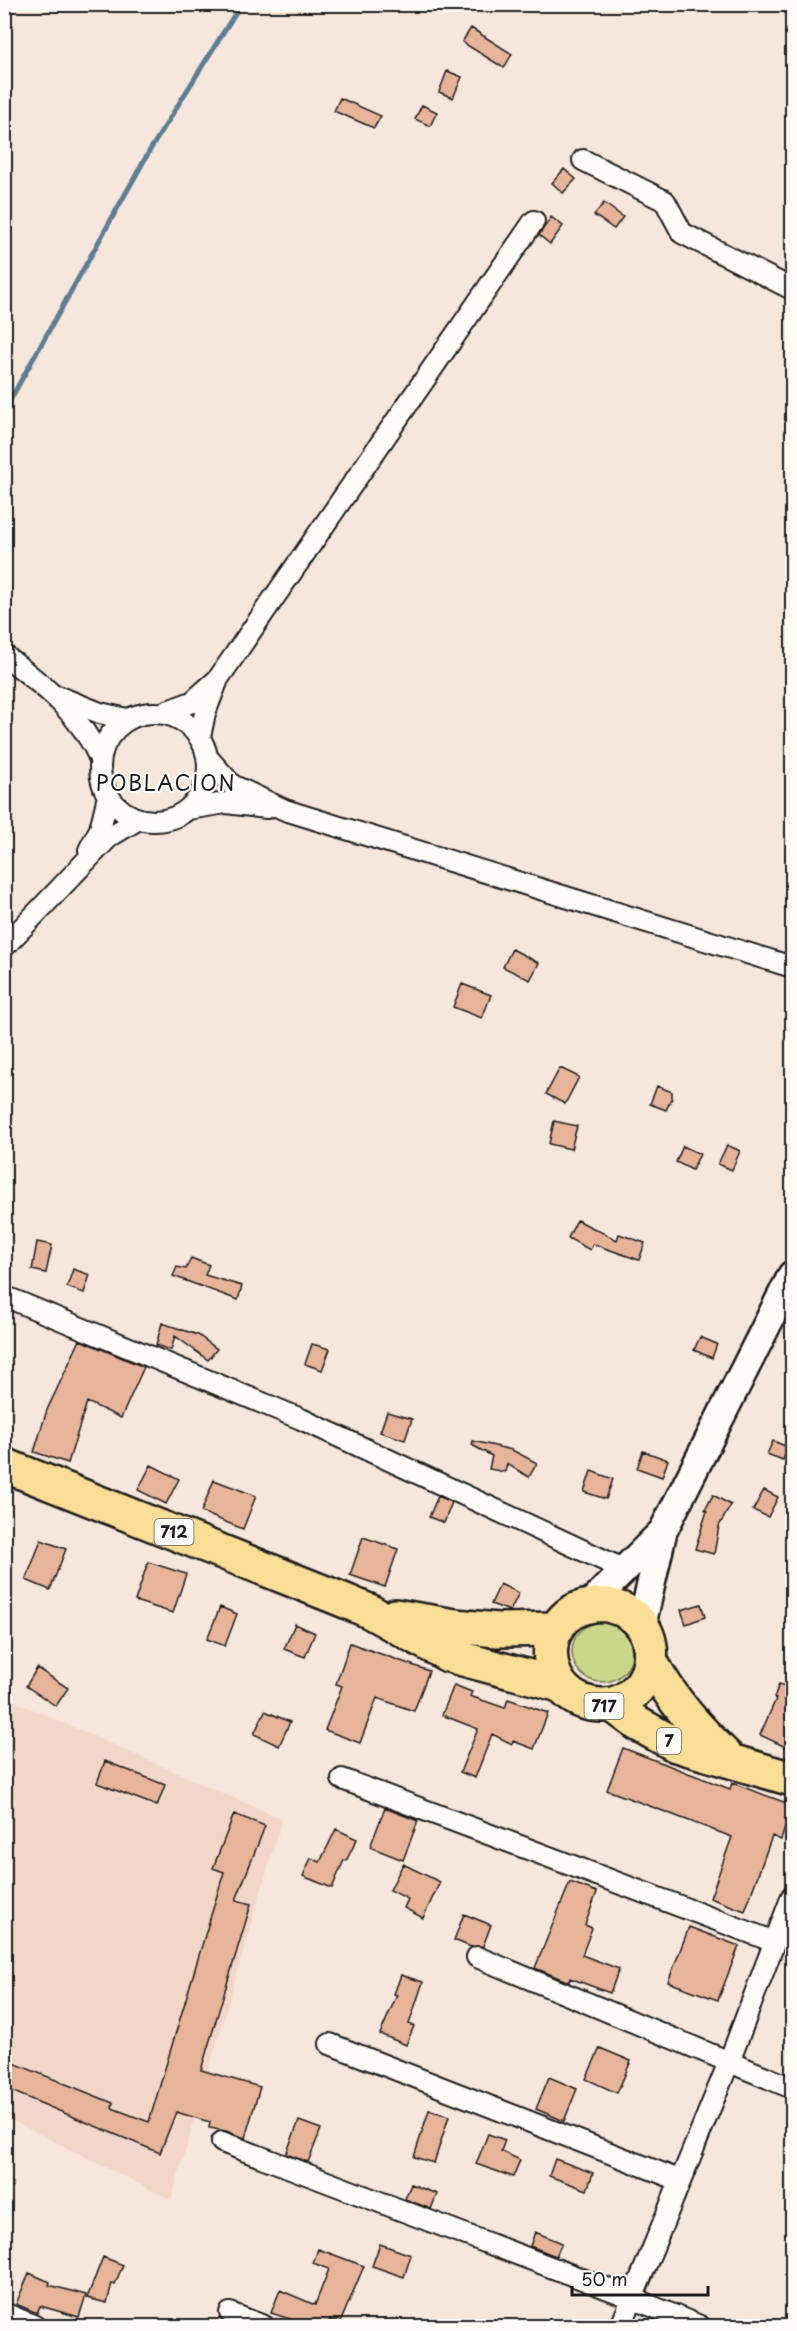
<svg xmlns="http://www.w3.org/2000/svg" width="797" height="2331" font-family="'Playpen Sans',sans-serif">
	<rect width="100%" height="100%" fill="#f6e6db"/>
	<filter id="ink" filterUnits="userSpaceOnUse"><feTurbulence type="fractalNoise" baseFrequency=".0167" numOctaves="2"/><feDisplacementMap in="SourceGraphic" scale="12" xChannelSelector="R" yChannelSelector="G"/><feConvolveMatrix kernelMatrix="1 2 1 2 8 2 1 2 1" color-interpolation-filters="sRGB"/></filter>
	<g filter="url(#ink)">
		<!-- built -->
		<path fill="#f2d7c8" d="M 4,1697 L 282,1819 L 171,2200 L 5,2117 Z"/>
		<!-- green -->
		<path fill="#cad68a" stroke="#737953" stroke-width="1.5" d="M572 1652a30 30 0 1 1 60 0a30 30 0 1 1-60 0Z"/>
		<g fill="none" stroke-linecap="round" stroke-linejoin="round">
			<!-- stream -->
			<path stroke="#5c7e95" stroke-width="5" d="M 4,411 L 150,150 L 241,4"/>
		</g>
		<!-- building -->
		<path fill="#e7b49a" stroke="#1c1c1c" stroke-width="1.5" d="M 471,28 L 512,54 L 504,68 L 462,42 Z
			M 447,71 L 462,77 L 453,98 L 439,92 Z
			M 340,98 L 381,116 L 374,128 L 334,111 Z
			M 422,105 L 437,112 L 430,126 L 415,119 Z
			M 564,169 L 576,179 L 563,193 L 552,183 Z
			M 604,203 L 623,217 L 614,229 L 594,215 Z
			M 551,217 L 563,226 L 550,244 L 539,235 Z
			M 512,949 L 539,963 L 530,980 L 503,967 Z
			M 462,984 L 491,995 L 482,1018 L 453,1007 Z
			M 560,1068 L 579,1077 L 565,1104 L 546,1094 Z
			M 657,1086 L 672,1092 L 672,1098 L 666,1110 L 650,1104 Z
			M 554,1121 L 577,1126 L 571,1149 L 549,1144 Z
			M 727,1145 L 740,1151 L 732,1170 L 718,1164 Z
			M 683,1146 L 700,1154 L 692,1170 L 676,1162 Z
			M 577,1220 L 617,1240 L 619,1234 L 645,1243 L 639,1260 L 593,1244 L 590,1250 L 568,1238 Z
			M 37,1242 L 52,1245 L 46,1273 L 32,1270 Z
			M 191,1258 L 209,1265 L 205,1275 L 242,1286 L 238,1300 L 173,1276 L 177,1267 L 186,1269 Z
			M 73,1269 L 90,1275 L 84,1293 L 67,1287 Z
			M 162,1323 L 198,1335 L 217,1349 L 208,1360 L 175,1336 L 171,1350 L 156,1345 Z
			M 700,1337 L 717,1344 L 712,1358 L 694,1350 Z
			M 80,1340 L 144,1367 L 121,1418 L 87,1402 L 68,1463 L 34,1452 L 47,1410 Z
			M 312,1344 L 330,1349 L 322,1370 L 305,1364 Z
			M 387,1412 L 412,1419 L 405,1440 L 380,1432 Z
			M 473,1441 L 512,1450 L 537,1463 L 529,1477 L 507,1464 L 505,1472 L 489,1469 L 492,1456 L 472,1445 Z
			M 773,1441 L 788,1447 L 783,1460 L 767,1454 Z
			M 643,1451 L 668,1460 L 662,1477 L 637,1468 Z
			M 151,1465 L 179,1479 L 166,1504 L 138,1490 Z
			M 591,1471 L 613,1479 L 606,1499 L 584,1492 Z
			M 214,1480 L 256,1496 L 243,1529 L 201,1512 Z
			M 764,1490 L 778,1497 L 768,1517 L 753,1510 Z
			M 713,1495 L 731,1505 L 719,1526 L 714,1554 L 695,1549 L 707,1511 L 705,1510 Z
			M 438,1496 L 452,1502 L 444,1523 L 429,1517 Z
			M 363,1537 L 398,1549 L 385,1587 L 350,1575 Z
			M 41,1540 L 66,1549 L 50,1590 L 26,1580 Z
			M 148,1562 L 186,1574 L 173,1613 L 135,1601 Z
			M 500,1584 L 519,1593 L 510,1611 L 491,1604 Z
			M 701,1604 L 705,1617 L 686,1624 L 681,1610 Z
			M 220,1607 L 237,1614 L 225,1646 L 207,1639 Z
			M 295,1624 L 315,1633 L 305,1657 L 284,1649 Z
			M 350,1643 L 429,1671 L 414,1711 L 377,1698 L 360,1743 L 325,1730 L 342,1686 L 336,1684 Z
			M 37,1668 L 68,1688 L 56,1706 L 26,1686 Z
			M 779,1684 L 792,1688 L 792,1750 L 760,1735 L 776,1699 L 774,1698 Z
			M 454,1685 L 472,1692 L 470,1696 L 505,1708 L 508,1699 L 548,1713 L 534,1749 L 513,1741 L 512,1744 L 492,1734 L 475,1778 L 460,1772 L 478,1729 L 442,1715 Z
			M 265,1711 L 290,1722 L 279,1746 L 254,1734 Z
			M 623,1748 L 730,1789 L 732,1783 L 792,1805 L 781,1840 L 772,1836 L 745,1911 L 710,1898 L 732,1837 L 607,1790 Z
			M 105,1761 L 165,1785 L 157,1806 L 97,1783 Z
			M 385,1808 L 418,1821 L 403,1860 L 370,1847 Z
			M 234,1814 L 265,1826 L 236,1900 L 251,1904 L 201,2070 L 260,2087 L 245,2138 L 226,2131 L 209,2128 L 210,2122 L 176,2112 L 160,2153 L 4,2088 L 4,2059 L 113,2103 L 112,2108 L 149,2122 L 224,1872 L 213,1868 Z
			M 336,1829 L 357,1839 L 346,1861 L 344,1860 L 332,1888 L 303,1876 L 311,1858 L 320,1862 Z
			M 403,1864 L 440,1882 L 423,1918 L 404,1908 L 408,1899 L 390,1890 Z
			M 570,1882 L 597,1892 L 585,1925 L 592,1928 L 582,1955 L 619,1969 L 610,1993 L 570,1978 L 569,1982 L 535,1968 Z
			M 464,1914 L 491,1925 L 483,1946 L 471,1947 L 454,1940 Z
			M 689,1927 L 739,1946 L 718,2000 L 668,1982 Z
			M 401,1975 L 423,1982 L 409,2024 L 414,2026 L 406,2045 L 380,2034 L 397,1995 L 394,1994 Z
			M 600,2048 L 631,2061 L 617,2093 L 586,2079 Z
			M 549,2077 L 577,2089 L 564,2121 L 536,2109 Z
			M 429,2110 L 449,2116 L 434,2163 L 414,2157 Z
			M 299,2121 L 321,2129 L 308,2162 L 286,2154 Z
			M 488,2134 L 505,2140 L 501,2151 L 520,2160 L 513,2177 L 476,2164 Z
			M 555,2159 L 593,2173 L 587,2190 L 549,2176 Z
			M 411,2184 L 437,2194 L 431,2209 L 405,2199 Z
			M 535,2232 L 562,2243 L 556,2256 L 530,2246 Z
			M 380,2244 L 411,2255 L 404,2277 L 372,2266 Z
			M 318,2249 L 364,2266 L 340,2323 L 330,2319 L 327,2326 L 312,2326 L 271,2313 L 280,2290 L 315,2305 L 329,2269 L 313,2263 Z
			M 103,2257 L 123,2265 L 115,2284 L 112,2283 L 107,2303 L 87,2298 Z
			M 29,2273 L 50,2282 L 49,2285 L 86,2295 L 79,2317 L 40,2306 L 37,2313 L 16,2304 Z"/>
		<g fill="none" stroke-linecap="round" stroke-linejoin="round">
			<!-- minor casing -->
			<g stroke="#1c1c1c" stroke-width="24">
				<path id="minor" d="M 583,160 L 665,201 L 682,233 L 792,289
					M 4,655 C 44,686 79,712 100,759
					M 57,696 L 100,713 L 127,719
					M100 767a54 54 0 1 1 108 0a54 54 0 1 1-108 0Z
					M 162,713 L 192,702 L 218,679 L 534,221
					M 200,737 L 205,713 L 217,682
					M 207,757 L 232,785 L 285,810 L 792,967
					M 188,809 L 226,803 L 267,808
					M 89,850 L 100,829 L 108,796
					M 4,947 L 109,837 L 139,819
					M 4,1296 L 301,1419 L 625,1570
					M 342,1779 L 775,1942
					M 477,1957 L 792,2088
					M 330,2044 L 679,2180
					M 222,2142 L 632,2298 L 700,2326
					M 4,2313 L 35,2326
					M 230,2313 L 264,2326
					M 621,2326 L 729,2062 L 792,1896"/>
			</g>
			<!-- secondary casing -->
			<g stroke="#1c1c1c" stroke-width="32">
				<path id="secondary" d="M 588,1606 L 663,1531
					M 642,1624 L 663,1531 L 792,1275"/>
			</g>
			<!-- trunk casing -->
			<g stroke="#1c1c1c" stroke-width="38">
				<path id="trunk" d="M 4,1465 L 343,1600 L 369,1611 L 448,1655 L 560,1685
					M 608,1605 C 613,1607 620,1608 625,1611 C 655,1626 658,1666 637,1689 C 627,1700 616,1706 601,1705 C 539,1703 533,1616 589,1606 C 595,1604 602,1605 608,1605 Z
					M 395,1616 L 455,1626 L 497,1630 L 557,1629
					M 651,1662 C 674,1703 694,1725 728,1758
					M 614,1706 L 638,1724 L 676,1745 L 792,1779"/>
			</g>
			<!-- minor -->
			<use href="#minor" stroke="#fdfcf7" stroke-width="20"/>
			<!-- secondary -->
			<use href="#secondary" stroke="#fdfcf7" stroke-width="27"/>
			<!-- trunk -->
			<use href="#trunk" stroke="#fbde96" stroke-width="33"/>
		</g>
	</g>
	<g text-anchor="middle" stroke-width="4.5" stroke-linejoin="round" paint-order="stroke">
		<!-- shield labels -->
		<g fill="#fdfcf7" stroke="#605f5e" stroke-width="1.5">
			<rect x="154.5" y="1519" width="39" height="26" rx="4.5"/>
			<rect x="584.5" y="1693" width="39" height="26" rx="4.5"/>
			<rect x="657" y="1728" width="24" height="26" rx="4.5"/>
		</g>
		<g font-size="16" font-weight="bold" fill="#1c1c1c">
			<text x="174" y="1538">712</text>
			<text x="604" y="1712">717</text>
			<text x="669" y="1747">7</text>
		</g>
		<!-- quarter labels -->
		<g font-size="21" letter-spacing="1.5" fill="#1c1c1c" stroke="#fdfcf7">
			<text x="166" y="791">POBLACION</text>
		</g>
	</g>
	<!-- margin -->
	<rect width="797" height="2331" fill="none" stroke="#fdfcf7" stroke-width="24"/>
	<rect x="12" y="12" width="773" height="2307" fill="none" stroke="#1c1c1c" stroke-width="2" filter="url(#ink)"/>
	<!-- scale -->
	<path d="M572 2286v9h136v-9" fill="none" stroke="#1c1c1c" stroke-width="3"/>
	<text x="581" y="2286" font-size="18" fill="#1c1c1c" stroke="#fdfcf7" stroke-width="4.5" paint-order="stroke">50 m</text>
</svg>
